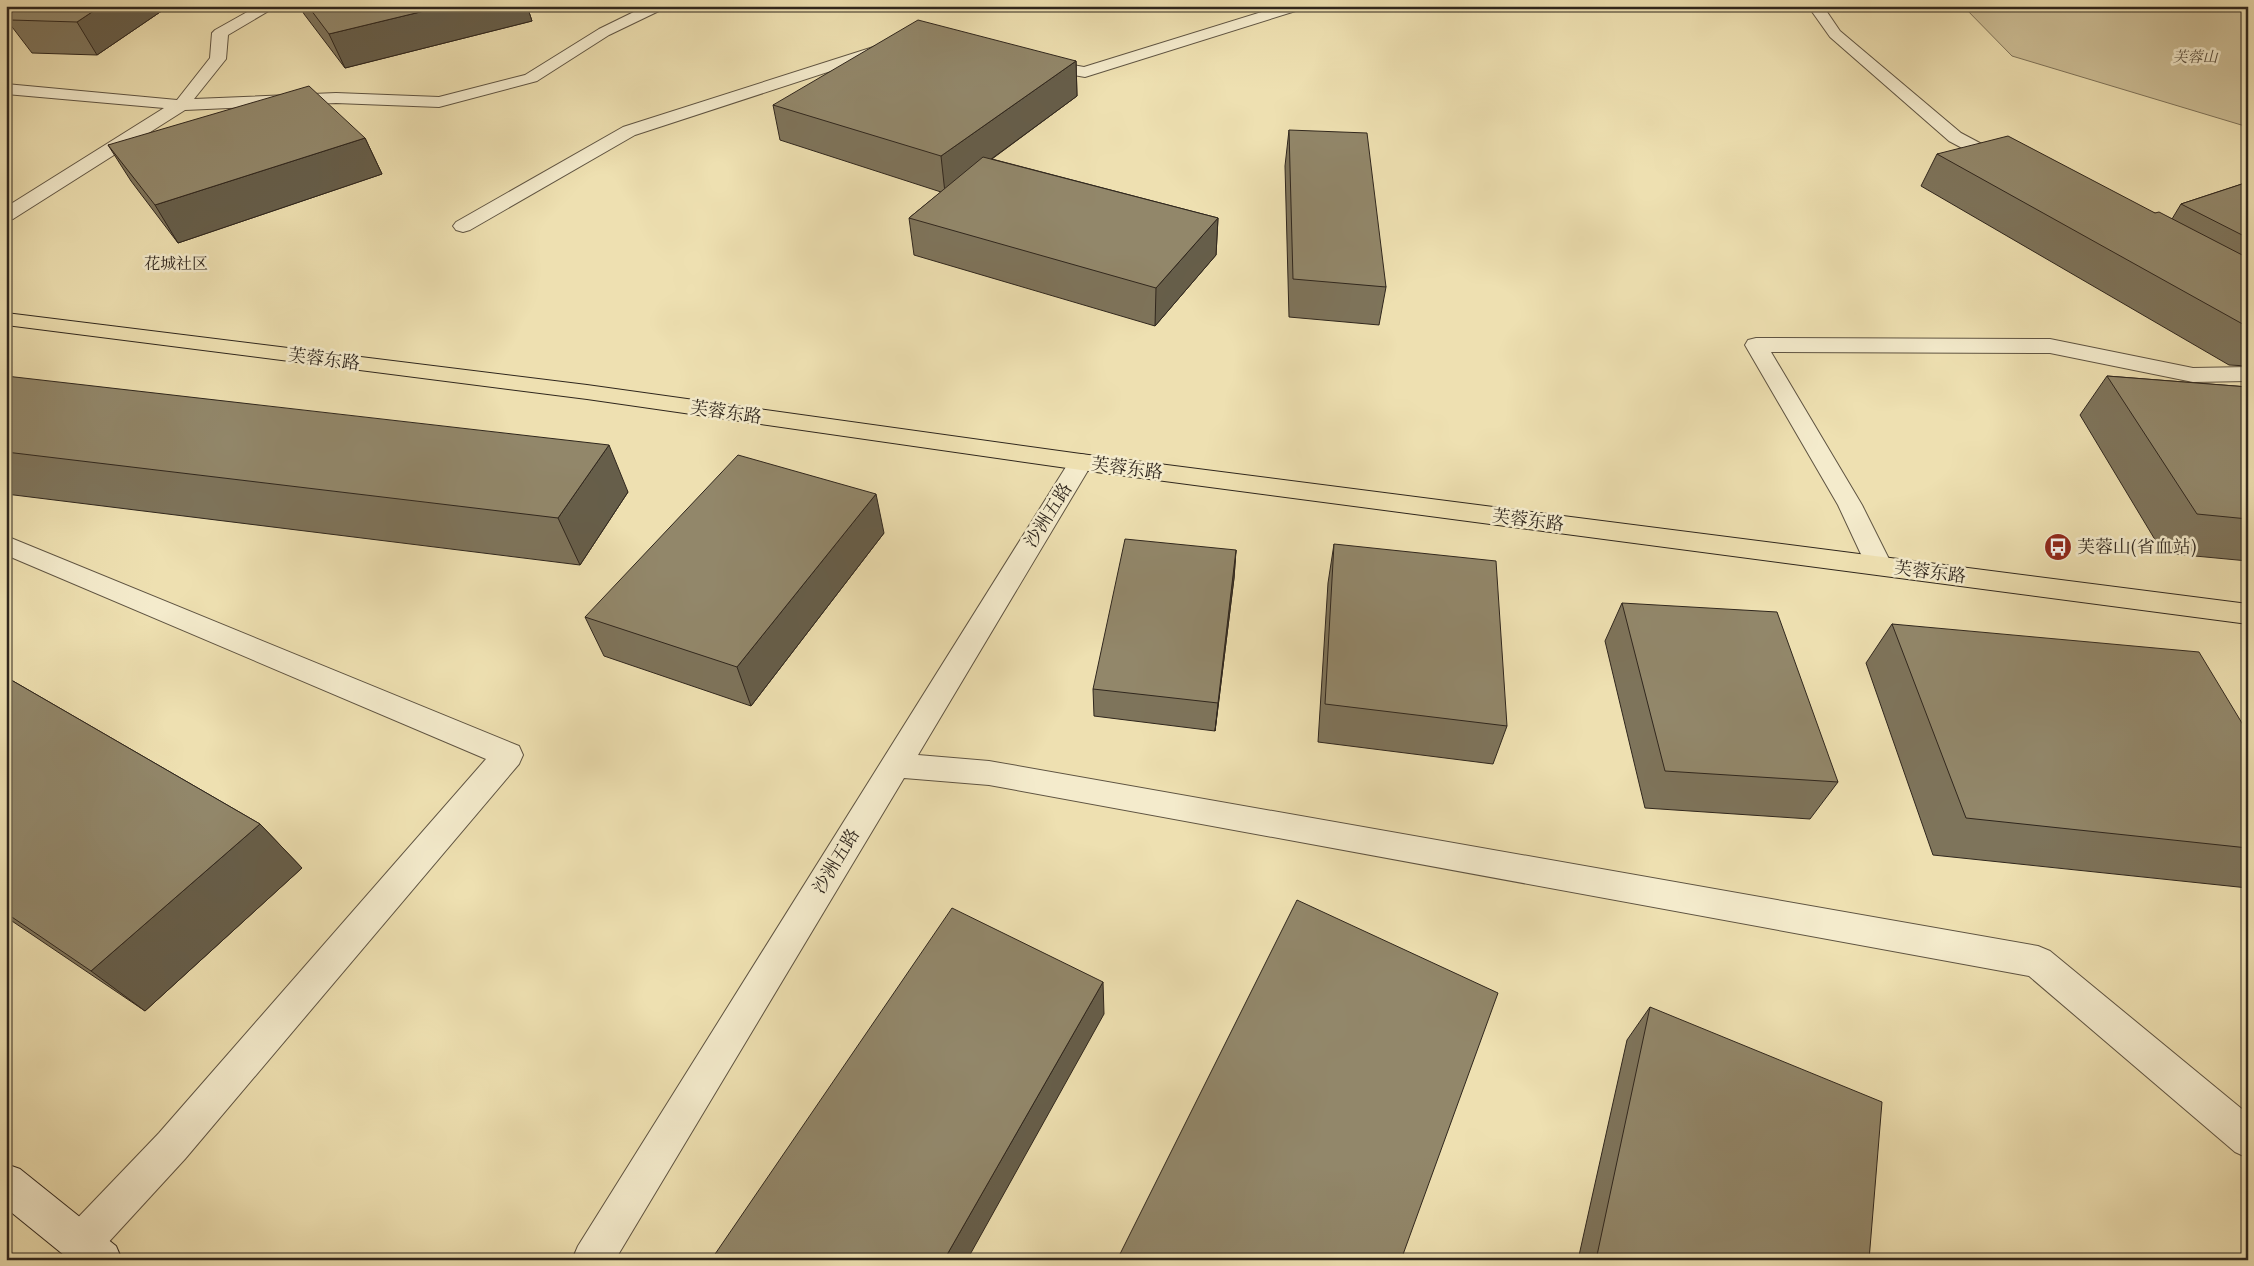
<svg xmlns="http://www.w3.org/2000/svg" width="2254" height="1266" font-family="'EB Garamond','Noto Serif SC',serif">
	<rect width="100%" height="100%" fill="#eee0b1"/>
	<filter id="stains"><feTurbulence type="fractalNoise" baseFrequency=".004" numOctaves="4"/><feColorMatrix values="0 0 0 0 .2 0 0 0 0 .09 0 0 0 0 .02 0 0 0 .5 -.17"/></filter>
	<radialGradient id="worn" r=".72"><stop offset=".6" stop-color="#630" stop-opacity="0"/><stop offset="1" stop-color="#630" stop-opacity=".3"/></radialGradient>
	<!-- green -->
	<path fill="#cec098" stroke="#7e735a" d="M 1963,6 L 2248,6 L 2248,127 L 2012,56 Z"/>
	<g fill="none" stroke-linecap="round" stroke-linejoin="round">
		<!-- minor casing -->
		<g stroke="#5f5442" stroke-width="2">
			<path id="minor" d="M 258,6 L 277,6 L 228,35 L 226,59 L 194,99 L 336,93 L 439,97 L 525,75 L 599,29 L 646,6 L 665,6 L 663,9 L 609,35 L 537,81 L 439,107 L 336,103 L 185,110 L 13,219 L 6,221 L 6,207 L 164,108 L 6,94 L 6,84 L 177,100 L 210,58 L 212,33 L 215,30 Z
				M 1281,6 L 1304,6 L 1302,9 L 1085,77 L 1039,69 L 1033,67 L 1031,64 L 1033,61 L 1039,59 L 1084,67 Z
				M 1808,6 L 1823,6 L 1840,31 L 1961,133 L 2008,158 L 2011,162 L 2008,166 L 2002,167 L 1996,166 L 1949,141 L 1830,37 Z
				M 886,43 L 892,45 L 894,48 L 892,51 L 635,135 L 470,230 L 463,232 L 456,230 L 453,226 L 456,222 L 623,127 Z
				M 1756,338 L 2050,339 L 2193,368 L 2248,367 L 2248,381 L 2193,382 L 2050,353 L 1771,352 L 1862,505 L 1892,565 L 1888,572 L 1879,574 L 1870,572 L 1866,565 L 1838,505 L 1745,345 L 1748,340 Z
				M 1081,454 L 1090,456 L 1093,462 L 918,755 L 989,761 L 2038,946 L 2050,951 L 2248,1114 L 2248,1158 L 2235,1152 L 2029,976 L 989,785 L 904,778 L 615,1260 L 572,1260 L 578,1246 L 1069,462 L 1072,456 Z
				M 6,536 L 519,746 L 523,755 L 519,764 L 185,1159 L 95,1257 C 86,1261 76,1261 67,1257 L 61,1243 L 67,1229 L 159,1133 L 486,759 L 6,555 Z"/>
		</g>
		<!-- secondary casing -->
		<g stroke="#2f261d" stroke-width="2">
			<path id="secondary" d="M 6,1164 L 20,1169 L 116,1246 L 122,1260 L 70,1260 L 6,1208 Z"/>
		</g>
		<!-- primary casing -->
		<g stroke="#2f261d" stroke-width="2">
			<path id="primary" d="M 6,313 L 587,385 L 1081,454 L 2248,604 L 2248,624 L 1081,470 L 587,399 L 6,325 Z"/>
		</g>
		<!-- minor -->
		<use href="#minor" fill="#f4ebcc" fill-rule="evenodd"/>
		<!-- secondary -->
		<use href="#secondary" fill="#f4ebcc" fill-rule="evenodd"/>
		<!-- primary -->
		<use href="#primary" fill="#eee0b1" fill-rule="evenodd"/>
	</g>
	<!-- wall -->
	<path fill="#7e745b" stroke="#2f261d" d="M 6,6 L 169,6 L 97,55 L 32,53 L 6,19 Z
		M 300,6 L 527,6 L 532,21 L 345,68 L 304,14 Z
		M 1076,61 L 1077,96 L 992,159 L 1218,218 L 1216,255 L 1155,326 L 914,255 L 909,218 L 941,192 L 780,140 L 773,105 Z
		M 1289,130 L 1386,287 L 1379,325 L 1289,317 L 1285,166 Z
		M 365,138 L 382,174 L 178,243 L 131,181 L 108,145 Z
		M 1937,154 L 2155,213 L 2172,219 L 2181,204 L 2248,182 L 2248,366 L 2229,365 L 1921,186 Z
		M 6,376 L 628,492 L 580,565 L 6,494 Z
		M 2107,376 L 2248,387 L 2248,561 L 2163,553 L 2080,415 Z
		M 884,533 L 751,706 L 604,656 L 585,617 Z
		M 1334,544 L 1507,726 L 1493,764 L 1318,742 L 1328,583 Z
		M 1236,550 L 1234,578 L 1215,731 L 1094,716 L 1093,689 Z
		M 1622,603 L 1838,782 L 1810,819 L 1645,808 L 1605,641 Z
		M 1892,624 L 2248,733 L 2248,888 L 1933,855 L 1866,663 Z
		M 6,677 L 260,824 L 302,868 L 145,1011 L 6,917 Z
		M 1650,1007 L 1869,1260 L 1578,1260 L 1627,1040 Z"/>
	<!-- shaded-wall -->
	<path fill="#665e4a" stroke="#2f261d" d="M 101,6 L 169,6 L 97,55 L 77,22 Z
		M 445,6 L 527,6 L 532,21 L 345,68 L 329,34 Z
		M 1076,61 L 1077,96 L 945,193 L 941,156 Z
		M 365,138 L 382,174 L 178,243 L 155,205 Z
		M 6,163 L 9,170 L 6,171 Z
		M 1218,218 L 1216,255 L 1155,326 L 1156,288 Z
		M 609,445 L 628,492 L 580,565 L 558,518 Z
		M 876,494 L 884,533 L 751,706 L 737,667 Z
		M 1236,550 L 1234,578 L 1215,731 L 1218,703 Z
		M 260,824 L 302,868 L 145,1011 L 91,971 Z
		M 1103,982 L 1104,1014 L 967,1260 L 944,1260 Z"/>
	<!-- building -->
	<path fill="#92876a" stroke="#2f261d" d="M 6,6 L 101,6 L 77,22 L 11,20 L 6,14 Z
		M 308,6 L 445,6 L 329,34 Z
		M 918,20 L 1076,61 L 941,156 L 773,105 Z
		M 309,86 L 365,138 L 155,205 L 108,145 Z
		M 1289,130 L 1367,133 L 1386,287 L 1293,279 Z
		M 2008,136 L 2155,213 L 2159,212 L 2248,258 L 2248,327 L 1937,154 Z
		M 983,157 L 1218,218 L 1156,288 L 909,218 Z
		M 2248,182 L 2248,238 L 2181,204 Z
		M 6,376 L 609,445 L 558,518 L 6,452 Z
		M 2107,376 L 2248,387 L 2248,519 L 2197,514 Z
		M 738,455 L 876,494 L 737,667 L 585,617 Z
		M 1125,539 L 1236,550 L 1218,703 L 1093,689 Z
		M 1334,544 L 1496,561 L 1507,726 L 1325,704 Z
		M 1622,603 L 1777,612 L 1838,782 L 1665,771 Z
		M 1892,624 L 2199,652 L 2248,733 L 2248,848 L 1966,818 Z
		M 6,677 L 260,824 L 91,971 L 6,913 Z
		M 1297,900 L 1498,993 L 1401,1260 L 1117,1260 Z
		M 952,908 L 1103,982 L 944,1260 L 711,1260 Z
		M 1650,1007 L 1882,1102 L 1869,1260 L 1596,1260 Z"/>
	<!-- icons -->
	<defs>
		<g id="bus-disc" transform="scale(1.4375)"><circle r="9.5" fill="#8f2418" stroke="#f4ebcc"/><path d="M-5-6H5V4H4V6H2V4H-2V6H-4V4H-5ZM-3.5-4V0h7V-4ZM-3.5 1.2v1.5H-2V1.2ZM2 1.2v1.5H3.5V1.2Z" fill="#fff"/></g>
	</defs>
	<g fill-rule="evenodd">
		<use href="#bus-disc" x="2058" y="547"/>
	</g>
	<g text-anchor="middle" stroke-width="5" stroke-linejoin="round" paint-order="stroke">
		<!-- far-park labels -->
		<g font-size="15" font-style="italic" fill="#574c3c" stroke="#f4ebcc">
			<text x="2195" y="62">芙蓉山</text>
		</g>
		<!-- far-quarter labels -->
		<g font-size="16" fill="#2f261d" stroke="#f4ebcc">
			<text x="176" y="269">花城社区</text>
		</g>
		<!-- street labels -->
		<g font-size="18" fill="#2f261d" stroke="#f4ebcc">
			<text transform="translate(324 359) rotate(7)" y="6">芙蓉东路</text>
			<text transform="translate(726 412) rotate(8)" y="6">芙蓉东路</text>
			<text transform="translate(1127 468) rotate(7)" y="6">芙蓉东路</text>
			<text transform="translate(1048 515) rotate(-58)" y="6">沙洲五路</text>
			<text transform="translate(1528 520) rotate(7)" y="6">芙蓉东路</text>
			<text transform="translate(1930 572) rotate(7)" y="6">芙蓉东路</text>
			<text transform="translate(836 861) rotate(-59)" y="6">沙洲五路</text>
		</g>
		<!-- poi labels -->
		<g font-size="18" fill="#2f261d" stroke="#f4ebcc" text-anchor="start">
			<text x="2077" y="553">芙蓉山(省血站)</text>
		</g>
	</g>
	<!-- margin -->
	<rect width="2254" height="1266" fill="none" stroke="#eee0b1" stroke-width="25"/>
	<rect x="8" y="8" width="2239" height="1251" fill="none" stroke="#2f261d" stroke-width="2.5"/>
	<rect x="12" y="12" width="2229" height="1241" fill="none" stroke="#2f261d"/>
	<rect width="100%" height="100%" filter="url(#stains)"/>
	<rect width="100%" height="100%" fill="url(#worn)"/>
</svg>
